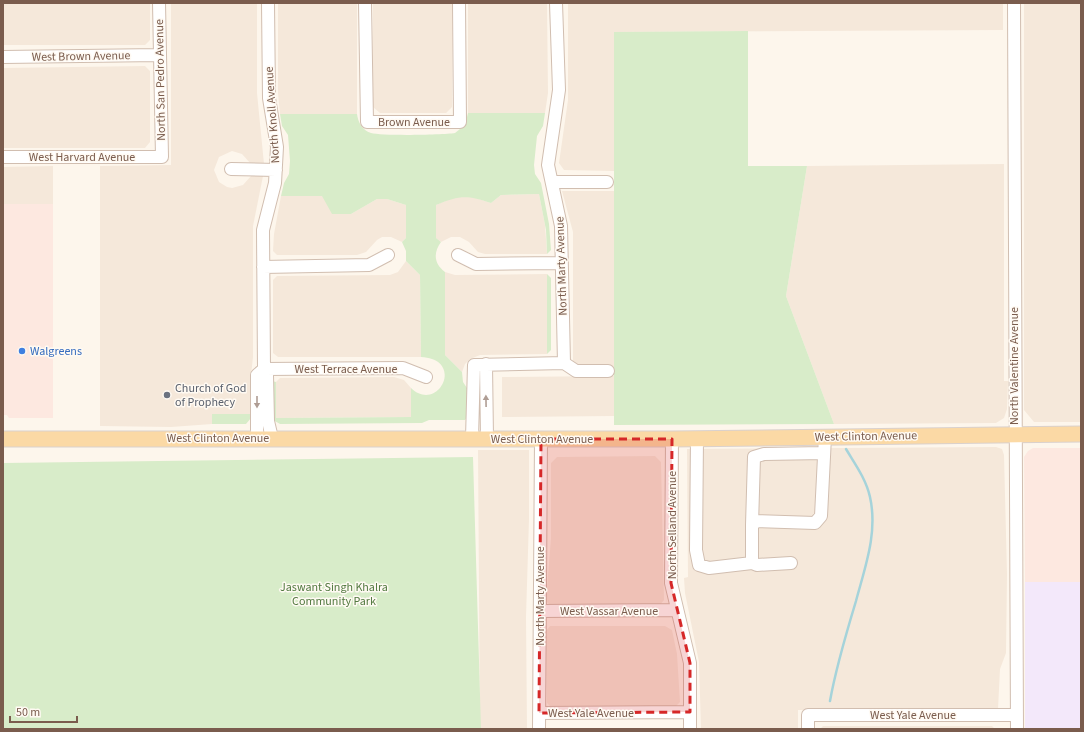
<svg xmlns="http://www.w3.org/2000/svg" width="1084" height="732" font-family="'Source Sans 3',sans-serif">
	<rect width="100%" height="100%" fill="#fdf6ec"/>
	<!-- residential -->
	<path fill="#f5e8da" d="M 3,3 L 150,3 L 150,40 L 145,45 L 3,45 Z
		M 171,3 L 257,3 L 257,93 L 264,164 L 251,164 L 242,154 L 232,151 L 219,157 L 214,170 L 219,182 L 227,187 L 232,188 L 243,185 L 251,176 L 263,176 L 253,226 L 253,357 L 251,375 L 251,414 L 212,414 L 212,424 L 171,427 L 100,426 L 100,166 L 171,165 Z
		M 278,3 L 357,3 L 357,114 L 280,114 L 278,93 Z
		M 373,3 L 452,3 L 452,107 L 446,113 L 380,113 L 373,107 Z
		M 468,3 L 547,3 L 548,93 L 545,113 L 468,113 Z
		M 568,3 L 1003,3 L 1003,30 L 614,32 L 614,171 L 564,170 L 559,163 L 568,100 Z
		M 1024,3 L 1081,3 L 1081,422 L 1034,422 L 1024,410 Z
		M 145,66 L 150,71 L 150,142 L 145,148 L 3,148 L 3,68 Z
		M 1004,164 L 1004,381 L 1008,381 L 1007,409 L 1004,418 L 996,423 L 834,424 L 786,296 L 807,166 Z
		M 53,166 L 53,204 L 3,204 L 3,167 Z
		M 562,191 L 614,191 L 614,367 L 577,367 L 573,363 L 573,232 Z
		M 539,194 L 545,225 L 547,254 L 485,254 L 478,252 L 469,242 L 460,237 L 451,237 L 441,242 L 436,238 L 436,205 L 454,197 L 473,197 L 491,203 L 501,195 Z
		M 281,196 L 323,196 L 351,214 L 377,199 L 387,199 L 406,205 L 406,238 L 402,242 L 391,237 L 382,237 L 377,240 L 366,252 L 357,255 L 277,255 L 273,251 L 274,234 Z
		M 406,261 L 420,275 L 421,357 L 278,357 L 273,353 L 273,280 L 277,276 L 390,275 L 398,272 Z
		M 445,272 L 455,275 L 547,274 L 547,354 L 480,355 L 470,359 L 465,364 L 462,372 L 445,355 Z
		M 614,376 L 614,416 L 502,417 L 502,377 Z
		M 394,377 L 404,380 L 411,388 L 411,417 L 276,418 L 276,382 L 280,378 Z
		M 996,447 L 1002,449 L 1004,455 L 1007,574 L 1006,653 L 1000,669 L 998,709 L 798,710 L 798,729 L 701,729 L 699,662 L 685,593 L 684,578 L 688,577 L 687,449 Z
		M 478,450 L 529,450 L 529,519 L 526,617 L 527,729 L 480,729 Z
		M 655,456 L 661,462 L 664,600 L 660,605 L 551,606 L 546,601 L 551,538 L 551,463 L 557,457 Z
		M 550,626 L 665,626 L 672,630 L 677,654 L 680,702 L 675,707 L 552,708 L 547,703 L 546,631 Z
		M 823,726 L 992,726 L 995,729 L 820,729 Z"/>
	<!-- commercial -->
	<path fill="#fde8e0" d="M 3,204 L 53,204 L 53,418 L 9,418 L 7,415 L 3,415 Z
		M 1033,448 L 1081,448 L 1081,582 L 1025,582 L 1024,457 L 1028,451 Z"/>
	<!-- education -->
	<path fill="#f3e8fa" d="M 1025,582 L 1081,582 L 1081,729 L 1025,729 Z"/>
	<!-- green -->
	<path fill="#d8ecc9" d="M 748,31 L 748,166 L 807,166 L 786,296 L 834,424 L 614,425 L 614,32 Z
		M 468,113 L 545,113 L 543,126 L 537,136 L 534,165 L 535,174 L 541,183 L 549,224 L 551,250 L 547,254 L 546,230 L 539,194 L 501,195 L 491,203 C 467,195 460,195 436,205 L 436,238 L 441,242 C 433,253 434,264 445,272 L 445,355 L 462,372 L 463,382 L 469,391 L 470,413 L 465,420 L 429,420 L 422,423 L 280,424 L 273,420 L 272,381 L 276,382 L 276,418 L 411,417 L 411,388 C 438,414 466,359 421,357 L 420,275 L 406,261 L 406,251 L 402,242 L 406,238 L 406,205 L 387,199 L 377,199 L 351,214 L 332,214 L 322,196 L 281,196 L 284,183 L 289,174 L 290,161 L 288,135 L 282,126 L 280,114 L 357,114 C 358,122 362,130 371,133 C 381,136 443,135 455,133 L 465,125 Z
		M 547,274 L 551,278 L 551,350 L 547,354 Z
		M 212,414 L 251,414 L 251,418 L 246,424 L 212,424 Z
		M 473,457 L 481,729 L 3,729 L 3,463 Z"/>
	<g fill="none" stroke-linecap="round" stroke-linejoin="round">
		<!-- stream -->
		<path stroke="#a5d3da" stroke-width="2.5" d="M 830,701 C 836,667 846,634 856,601 C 865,567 878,533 870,497 C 866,479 855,464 846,449"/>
		<!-- minor casing -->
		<g stroke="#d1beb0" stroke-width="14">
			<path id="minor" d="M 268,3 L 269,98 L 277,147 L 275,183 L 263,230 L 264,369 L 267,375 L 268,421 L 272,438
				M 365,3 L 367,122 L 460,122 L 459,3
				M 556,3 L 559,90 L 548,165 L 561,226 L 564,363
				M 1014,3 L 1017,729
				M 3,57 L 159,55
				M 3,157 L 162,157 L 159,3
				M 231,169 L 276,170
				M 553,182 L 607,182
				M 458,255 L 476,264 L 561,263
				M 263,267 L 369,265 L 388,255
				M 486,364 L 487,438
				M 264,369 L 403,368 L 426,377
				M 257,438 L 257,375 L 264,369
				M 472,438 L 474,365 L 564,363 L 576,371 L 608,371
				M 697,438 L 696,550 L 699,565 L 709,568 L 752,563
				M 672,439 L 671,583 L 690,663 L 690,729
				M 752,525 L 754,457 L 764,454 L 824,453
				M 791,563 L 757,565 L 752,563 L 752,525 L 757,521 L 815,523 L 821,516 L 825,437
				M 540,611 L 677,610
				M 539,713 L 690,712
				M 539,729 L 541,439
				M 808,729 L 808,715 L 1017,715"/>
		</g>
		<!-- major casing -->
		<g stroke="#dad1cd" stroke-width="17">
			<path id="major" d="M 3,439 L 672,439 L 1081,434"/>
		</g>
		<!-- minor -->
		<use href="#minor" stroke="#fff" stroke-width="12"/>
		<!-- major -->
		<use href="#major" stroke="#fbd9a5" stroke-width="15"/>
	</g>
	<!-- one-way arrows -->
	<defs><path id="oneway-solid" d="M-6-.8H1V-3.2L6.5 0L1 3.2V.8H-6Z"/></defs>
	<g fill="#af9d94">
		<use href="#oneway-solid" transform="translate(486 401) rotate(-91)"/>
		<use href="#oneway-solid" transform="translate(257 402) rotate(90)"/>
	</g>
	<!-- marked area -->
	<path fill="#d62828" fill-opacity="0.2" stroke="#d62828" stroke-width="3" stroke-dasharray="8 5" stroke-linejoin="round" d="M 541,439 L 672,439 L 671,583 L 690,663 L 690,712 L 539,713 Z"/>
	<!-- markers -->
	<circle fill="#3f7fe0" stroke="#fffaf3" stroke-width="1.5" cx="22" cy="351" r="4"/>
	<circle fill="#6b7280" stroke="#fffaf3" stroke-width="1.5" cx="167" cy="395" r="4"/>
	<g text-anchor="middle" stroke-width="3" stroke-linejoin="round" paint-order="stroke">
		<!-- street labels -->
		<g font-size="12" fill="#7a5c4d" stroke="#fffaf3">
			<text transform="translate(81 56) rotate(-1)" y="4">West Brown Avenue</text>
			<text transform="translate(160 80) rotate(-91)" y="4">North San Pedro Avenue</text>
			<text transform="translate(272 115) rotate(-94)" y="4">North Knoll Avenue</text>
			<text x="414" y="126">Brown Avenue</text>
			<text x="82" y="161">West Harvard Avenue</text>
			<text transform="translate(561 266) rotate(-92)" y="4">North Marty Avenue</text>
			<text transform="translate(1014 366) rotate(-90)" y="4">North Valentine Avenue</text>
			<text x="346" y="373">West Terrace Avenue</text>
			<text transform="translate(866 436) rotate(-1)" y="4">West Clinton Avenue</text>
			<text x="218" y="442">West Clinton Avenue</text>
			<text x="542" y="443">West Clinton Avenue</text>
			<text transform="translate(672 525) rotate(-90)" y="4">North Selland Avenue</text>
			<text transform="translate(540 596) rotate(-90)" y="4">North Marty Avenue</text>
			<text x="609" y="615">West Vassar Avenue</text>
			<text x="591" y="717">West Yale Avenue</text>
			<text x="913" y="719">West Yale Avenue</text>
		</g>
		<!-- shop labels -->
		<g font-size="12" fill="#366cbe" stroke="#fffaf3" text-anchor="start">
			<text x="30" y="355">Walgreens</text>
		</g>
		<!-- worship labels -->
		<g font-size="12" fill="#5b616d" stroke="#fffaf3" text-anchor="start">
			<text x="175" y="392">Church of God<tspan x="175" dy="14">of Prophecy</tspan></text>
		</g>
		<!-- park labels -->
		<g font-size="12" fill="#537a41" stroke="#fffaf3">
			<text x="334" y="591">Jaswant Singh Khalra<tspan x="334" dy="14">Community Park</tspan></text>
		</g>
	</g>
	<!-- border -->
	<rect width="1084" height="732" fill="none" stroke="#7a5c4d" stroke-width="8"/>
	<!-- scale -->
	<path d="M10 716v6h67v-6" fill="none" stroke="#7a5c4d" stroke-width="2"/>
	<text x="16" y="716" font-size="12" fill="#7a5c4d" stroke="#fffaf3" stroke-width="3" paint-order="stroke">50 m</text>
</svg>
